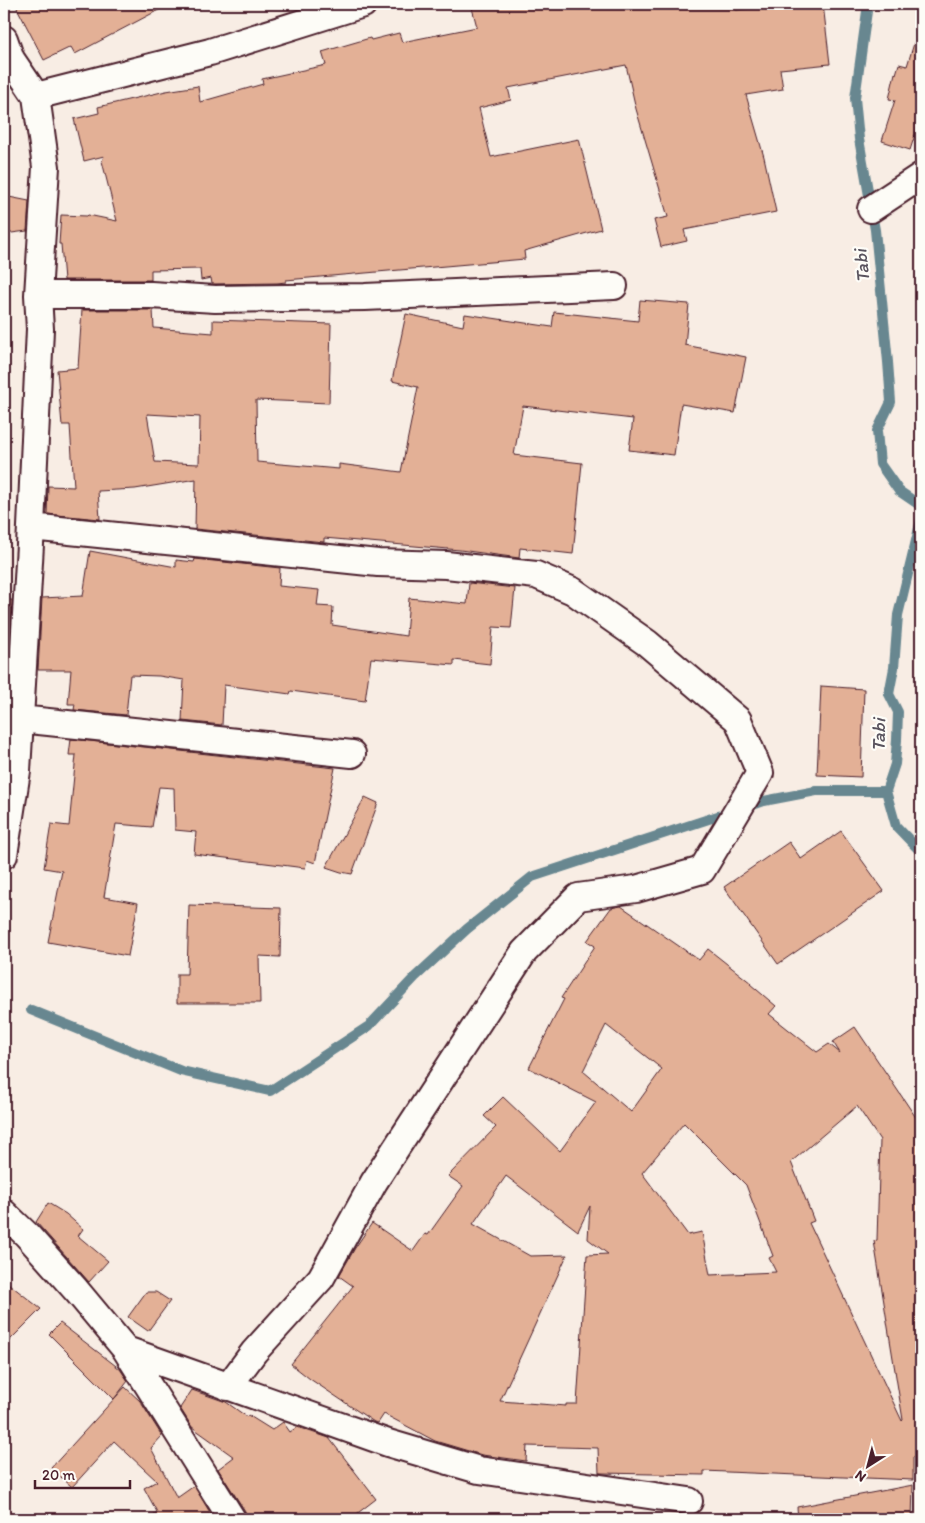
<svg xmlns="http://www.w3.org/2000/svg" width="925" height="1523" font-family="Itim,sans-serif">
	<rect width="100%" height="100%" fill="#f8ede4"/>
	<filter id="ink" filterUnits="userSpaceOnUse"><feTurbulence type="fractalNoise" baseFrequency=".02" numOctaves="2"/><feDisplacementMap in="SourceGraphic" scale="10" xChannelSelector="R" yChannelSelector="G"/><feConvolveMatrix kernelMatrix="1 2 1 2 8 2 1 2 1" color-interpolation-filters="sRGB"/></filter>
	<g filter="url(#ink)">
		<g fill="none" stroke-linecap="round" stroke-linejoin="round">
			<!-- stream -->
			<path stroke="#678790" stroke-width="10" d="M 868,4 L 855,98 L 859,139 L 875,230 L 888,362 L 891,402 L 877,431 L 880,464 L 899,491 L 921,506
				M 921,520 L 898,615 L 894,668 L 889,694 L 898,712 L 897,740 L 895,764 L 886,791 L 896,826 L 921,852
				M 744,808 L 764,801 L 816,791 L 886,791
				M 31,1010 L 181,1071 L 270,1091 L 369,1026 L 415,977 L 467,929 L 532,877 L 730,812"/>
		</g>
		<!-- building -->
		<path fill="#e3b096" stroke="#4a1f2b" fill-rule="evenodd" d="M 15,4 L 170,4 L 75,54 L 71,47 L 44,60 Z
			M 471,4 L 735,4 L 736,10 L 790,4 L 823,4 L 830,64 L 780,69 L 783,89 L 746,95 L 764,157 L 776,212 L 684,230 L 687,241 L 661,247 L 654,220 L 668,217 L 636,109 L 626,65 L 508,88 L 511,100 L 479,108 L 491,157 L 579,139 L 601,229 L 524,251 L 525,259 L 286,280 L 286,282 L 277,283 L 212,284 L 211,278 L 201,280 L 200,269 L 151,270 L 151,280 L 64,280 L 61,244 L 59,244 L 61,215 L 87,216 L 88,215 L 117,221 L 102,161 L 104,156 L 84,161 L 74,119 L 99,113 L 98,107 L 166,91 L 198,86 L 200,102 L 263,84 L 262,79 L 326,65 L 322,52 L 370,38 L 371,40 L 399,33 L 402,42 L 477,27 Z
			M 916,37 L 921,37 L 921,117 L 910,150 L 882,141 L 895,100 L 889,99 L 895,73 L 896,74 L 899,64 L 907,66 Z
			M 4,196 L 29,201 L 27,231 L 4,234 Z
			M 640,300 L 689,304 L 685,345 L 746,357 L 735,413 L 681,404 L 674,455 L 629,450 L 633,419 L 523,406 L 514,455 L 582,463 L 573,554 L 520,548 L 519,558 L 460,550 L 324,538 L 324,542 L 195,529 L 196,479 L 135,489 L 98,491 L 100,519 L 47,514 L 48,486 L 74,487 L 70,425 L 62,425 L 57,370 L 78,368 L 82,310 L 153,310 L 154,328 L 213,333 L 213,320 L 331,324 L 329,403 L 256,400 L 257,462 L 339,469 L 339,464 L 401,472 L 418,387 L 392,381 L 406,314 L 463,326 L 465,314 L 552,327 L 554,312 L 638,321 ZM 147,414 L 200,417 L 199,464 L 155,462 Z
			M 90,551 L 176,567 L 176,560 L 194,562 L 195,559 L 280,568 L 279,586 L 319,590 L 317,606 L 333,607 L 332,625 L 406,636 L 409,598 L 467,604 L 469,583 L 515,588 L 511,628 L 493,627 L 490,664 L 454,660 L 454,665 L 371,658 L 365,701 L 291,691 L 290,694 L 224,685 L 222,725 L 182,721 L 184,680 L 159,676 L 130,675 L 126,715 L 74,710 L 75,704 L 68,704 L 71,670 L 38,670 L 42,598 L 83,596 Z
			M 4,600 L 12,600 L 8,670 L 4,670 Z
			M 821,686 L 864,689 L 861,777 L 817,775 Z
			M 71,739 L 335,768 L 315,863 L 307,860 L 305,868 L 194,854 L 196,832 L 175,830 L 174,788 L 159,787 L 152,827 L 116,824 L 104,897 L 138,903 L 128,956 L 48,942 L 62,871 L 44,868 L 51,824 L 69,826 L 76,755 L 69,755 Z
			M 365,797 L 378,803 L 352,874 L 341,872 L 326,867 Z
			M 841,831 L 884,891 L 778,964 L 724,887 L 789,842 L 801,859 Z
			M 189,905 L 281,908 L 280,957 L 259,956 L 260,1003 L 177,1003 L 177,974 L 187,974 Z
			M 621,906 L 699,960 L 708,949 L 751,983 L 750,984 L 776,1006 L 769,1014 L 817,1052 L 829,1044 L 840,1053 L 833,1042 L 855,1027 L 921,1125 L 921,1279 L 916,1280 L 921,1306 L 921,1457 L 913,1457 L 913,1480 L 704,1471 L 704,1475 L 601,1473 L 599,1473 L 598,1448 L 527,1446 L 526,1461 L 482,1455 L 435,1441 L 384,1414 L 378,1423 L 374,1422 L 310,1379 L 291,1364 L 353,1286 L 339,1276 L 355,1248 L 372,1223 L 413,1251 L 425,1234 L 428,1235 L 463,1186 L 448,1176 L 496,1127 L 484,1116 L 503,1097 L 560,1151 L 596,1102 L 529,1068 L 564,999 L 561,998 L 595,946 L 587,941 L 611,908 ZM 606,1025 L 662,1069 L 631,1112 L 583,1071 ZM 857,1106 L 880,1140 L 877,1240 L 874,1241 L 903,1420 L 902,1421 L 809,1223 L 814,1221 L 791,1162 ZM 684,1123 L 746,1185 L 773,1256 L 769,1258 L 776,1272 L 710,1275 L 702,1232 L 688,1235 L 642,1173 ZM 506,1176 L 578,1231 L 590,1206 L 588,1239 L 608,1254 L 587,1255 L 577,1404 L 566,1404 L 566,1406 L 500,1401 L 567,1255 L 530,1256 L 473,1224 Z
			M 48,1203 L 66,1214 L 83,1229 L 78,1236 L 108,1261 L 89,1282 L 36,1222 Z
			M 4,1280 L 41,1309 L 4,1346 Z
			M 146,1292 L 156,1292 L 170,1301 L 148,1331 L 128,1317 Z
			M 60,1323 L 120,1369 L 128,1381 L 114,1399 L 49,1334 Z
			M 125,1387 L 140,1401 L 162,1436 L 151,1448 L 177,1498 L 194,1486 L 214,1519 L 147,1519 L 157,1512 L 144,1488 L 157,1481 L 114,1441 L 72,1487 L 51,1468 Z
			M 192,1390 L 226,1402 L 247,1417 L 248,1415 L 272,1430 L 283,1422 L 290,1432 L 297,1427 L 329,1438 L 376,1499 L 350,1519 L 247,1519 L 245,1511 L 218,1469 L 234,1457 L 192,1427 L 180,1408 Z
			M 913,1485 L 912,1519 L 798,1519 L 797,1507 Z"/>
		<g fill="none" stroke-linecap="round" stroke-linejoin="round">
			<!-- minor casing -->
			<g stroke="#4a1f2b" stroke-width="30">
				<path id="minor" d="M 4,39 L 11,59 L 36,96 L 46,167 L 38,295 L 40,329 L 31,527 L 17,771 L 4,855
					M 36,96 L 210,52 L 363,4
					M 871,209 L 921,176
					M 38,295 L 151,295 L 215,299 L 365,297 L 614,286
					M 31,527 L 378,563 L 446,565 L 536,575 L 573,591 L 647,643 L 738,720 L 760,773 L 702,870 L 636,889 L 578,897 L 524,952 L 374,1182 L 321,1278 L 254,1352 L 228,1387
					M 20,719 L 352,754
					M 4,1213 L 27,1235 L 76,1290 L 126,1350 L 232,1519
					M 126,1350 L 388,1443 L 479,1470 L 689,1501"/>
			</g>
			<!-- minor -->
			<use href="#minor" stroke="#fdfcf7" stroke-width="26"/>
		</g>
	</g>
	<g text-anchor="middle" stroke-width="4.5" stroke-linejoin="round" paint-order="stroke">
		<!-- water labels -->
		<g font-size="19" font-style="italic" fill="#59535e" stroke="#fdfcf7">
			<text transform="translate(861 266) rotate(-96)" y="7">Tabi</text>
			<text transform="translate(878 735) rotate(-89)" y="7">Tabi</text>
		</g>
	</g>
	<!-- margin -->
	<rect width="925" height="1523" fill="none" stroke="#fdfcf7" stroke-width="20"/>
	<rect x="10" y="10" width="905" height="1503" fill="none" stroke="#4a1f2b" stroke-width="2" filter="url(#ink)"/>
	<!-- north arrow -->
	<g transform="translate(868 1466) rotate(216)" stroke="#fdfcf7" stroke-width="4" paint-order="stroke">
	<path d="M0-4L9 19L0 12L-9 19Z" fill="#4a1f2b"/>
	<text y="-8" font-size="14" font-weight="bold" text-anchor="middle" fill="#4a1f2b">N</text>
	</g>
	<!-- scale -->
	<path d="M35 1480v8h95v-8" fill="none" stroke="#4a1f2b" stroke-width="2.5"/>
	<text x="42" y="1480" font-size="15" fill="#4a1f2b" stroke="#fdfcf7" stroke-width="4" paint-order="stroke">20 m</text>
</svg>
